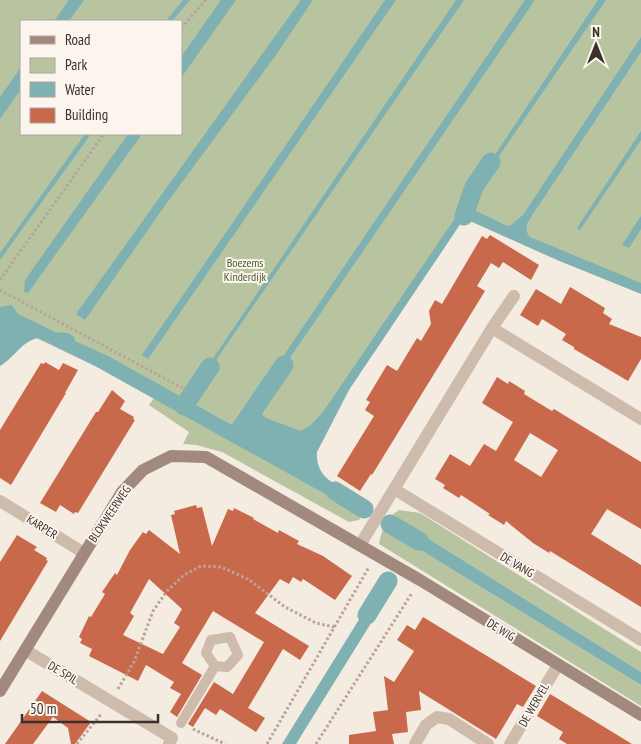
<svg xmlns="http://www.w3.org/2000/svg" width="641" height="744" font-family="'PT Sans Narrow',sans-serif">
	<rect width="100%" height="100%" fill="#f4ebe1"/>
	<!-- green -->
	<path fill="#b8c4a0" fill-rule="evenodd" d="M 0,0 L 641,0 L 641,285 L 465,212 L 294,468 L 157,395 L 0,321 ZM 21,21 L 181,21 L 181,134 L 21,134 Z
		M 154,398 L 348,507 L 357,503 L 367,508 L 359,520 L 349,522 L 222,452 L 196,445 L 183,444 L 189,432 L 149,405 Z
		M 399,510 L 420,513 L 641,652 L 641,672 L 407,525 L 396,531 L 396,535 L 641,685 L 641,706 L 379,544 C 381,531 388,516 399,510 Z"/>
	<!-- water -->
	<path fill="#7fb0b2" d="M 69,0 L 84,0 L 69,21 L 54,21 Z
		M 183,0 L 190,0 L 172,21 L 166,21 Z
		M 221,0 L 236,0 L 181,78 L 181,57 Z
		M 301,0 L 313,0 L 276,55 L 166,204 L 85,320 L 76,314 Z
		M 385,0 L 396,0 L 148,359 L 142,355 Z
		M 456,0 L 464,0 L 196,389 L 193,388 Z
		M 525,0 L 535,0 L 270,387 L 265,383 Z
		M 598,0 L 606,0 L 480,184 L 476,183 Z
		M 641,37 L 641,52 L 529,220 C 526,227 525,231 530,237 L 641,283 L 641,294 L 557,260 L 470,221 L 461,223 L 349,390 L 317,452 C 315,478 337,485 356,496 L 358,500 L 354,506 L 348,507 L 95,366 L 38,338 C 22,341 14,358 0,366 L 0,307 L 12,305 L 18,314 L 55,332 L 68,333 L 74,337 L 75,341 L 108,356 L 230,424 L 232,424 L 243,412 L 255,403 L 260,413 L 266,418 L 301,431 L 311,425 L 323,412 L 464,205 L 507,226 L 511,225 L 523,215 Z
		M 21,67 L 21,89 L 0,119 L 0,97 Z
		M 641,131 L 641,140 L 580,230 L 577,228 Z
		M 85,134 L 91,134 L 0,260 L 0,253 Z
		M 128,134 L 142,134 L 28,293 L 24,292 L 25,280 Z
		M 641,216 L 641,229 L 629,248 L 622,245 Z
		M 401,525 L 407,525 L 641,672 L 641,685 L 396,535 L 396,531 Z
		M 376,592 L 385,597 L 386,599 L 296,744 L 282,744 Z"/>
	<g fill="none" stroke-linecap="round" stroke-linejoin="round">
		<!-- canal -->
		<path stroke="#7fb0b2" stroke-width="19" d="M 464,216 L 474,187 L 491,162
			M 184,406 L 210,367
			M 243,425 L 284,365
			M 335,491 L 364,509
			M 390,524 L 419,541
			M 367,615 L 388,581"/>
	</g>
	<!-- building -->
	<path fill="#c8694b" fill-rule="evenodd" d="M 490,235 L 539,265 L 531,280 L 503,262 L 499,268 L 491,263 L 477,286 L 485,291 L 372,475 L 371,474 L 360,491 L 337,476 L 374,416 L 365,410 L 370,402 L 366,400 L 387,365 L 397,371 L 417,338 L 421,341 L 431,324 L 429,311 L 435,300 L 442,304 L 482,236 L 487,239 Z
		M 570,287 L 605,308 L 603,313 L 612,319 L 609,324 L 641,337 L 641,359 L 628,381 L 574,349 L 574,347 L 562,340 L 566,334 L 542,319 L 538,326 L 520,315 L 536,289 L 561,304 Z
		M 45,362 L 59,370 L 63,363 L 78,370 L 65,393 L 66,393 L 11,485 L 0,478 L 0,430 L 41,363 L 44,364 Z
		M 497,377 L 508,384 L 509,381 L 525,391 L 524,394 L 552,411 L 554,409 L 641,462 L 641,529 L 607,509 L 591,534 L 641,565 L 641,607 L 550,551 L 549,553 L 533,543 L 506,521 L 504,525 L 488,515 L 490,514 L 461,495 L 459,498 L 443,488 L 445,485 L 435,479 L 450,454 L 470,466 L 484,444 L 496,451 L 513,422 L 482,403 ZM 530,433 L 558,450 L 541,477 L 514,460 Z
		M 112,390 L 125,401 L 120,409 L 134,417 L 133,419 L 135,420 L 78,513 L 75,512 L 74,514 L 60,505 L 56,512 L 40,503 L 96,412 L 98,412 Z
		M 196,505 L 197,508 L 202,507 L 212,546 L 228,509 L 233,511 L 234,508 L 254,518 L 253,519 L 278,533 L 279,530 L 299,541 L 297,544 L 323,556 L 352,576 L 335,600 L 303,579 L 301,582 L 293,577 L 289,584 L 280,579 L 255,613 L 309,646 L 300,660 L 283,649 L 248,708 L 265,718 L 256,732 L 220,709 L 216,715 L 205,708 L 193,727 L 188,724 L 214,682 L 233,694 L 264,642 L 213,611 L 182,663 L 202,675 L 177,717 L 170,712 L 181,694 L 170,688 L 174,682 L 146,665 L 138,681 L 89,656 L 92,649 L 80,643 L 82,639 L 79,637 L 89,616 L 91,617 L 105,594 L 102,592 L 115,573 L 117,575 L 130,550 L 143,532 L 146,534 L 149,530 L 180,554 L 171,515 L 175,514 L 174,511 ZM 149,579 L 182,609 L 174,623 L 180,627 L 163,654 L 123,635 L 134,616 L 130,613 Z
		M 17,535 L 37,547 L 34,550 L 47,558 L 46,560 L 48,561 L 0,641 L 0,562 Z
		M 423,617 L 536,686 L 523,707 L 517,704 L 496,739 L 419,691 L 421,710 L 406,712 L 408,732 L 392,734 L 394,744 L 349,744 L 349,735 L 376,731 L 373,712 L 388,710 L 384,676 L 394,682 L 414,651 L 397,640 L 407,625 L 415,630 Z
		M 42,691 L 91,722 L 75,744 L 71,744 L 68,728 L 53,717 L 33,744 L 5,744 Z
		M 550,694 L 565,703 L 632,744 L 567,744 L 559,739 L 563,732 L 537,716 Z"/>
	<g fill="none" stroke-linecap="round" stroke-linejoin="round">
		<!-- path -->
		<path stroke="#b9a596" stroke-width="3" stroke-dasharray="2.5 2.5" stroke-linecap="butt" d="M 181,28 L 206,0
			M 0,280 L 104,134
			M 0,290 L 186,390
			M 118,689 L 134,662 L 153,611 L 167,591 L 184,575 L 201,566 L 221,567 L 248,579 L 285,607 L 316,623 L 334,627
			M 193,729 L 225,744
			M 77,744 L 102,713
			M 267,744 L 369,567
			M 316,744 L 412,593"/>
		<!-- lane -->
		<path stroke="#cdbbac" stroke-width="10" d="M 181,723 L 215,666 L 227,667 L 238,655 L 230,637 L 211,640 L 206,653 L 215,666"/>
		<!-- street -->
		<path stroke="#cdbbac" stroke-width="12" d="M 492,328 L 641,419
			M 394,489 L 641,640
			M 0,501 L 84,553
			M 360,545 L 492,328 L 514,296
			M 25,650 L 172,738 L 169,744
			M 415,744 L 426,725 L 437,717 L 449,719 L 488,744
			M 510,744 L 558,665"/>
		<!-- secondary -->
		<path stroke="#a18a7d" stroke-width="12" d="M 0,691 L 122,492 L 143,470 L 171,456 L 206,457 L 420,580 L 641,715"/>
	</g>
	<g text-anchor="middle" stroke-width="4" stroke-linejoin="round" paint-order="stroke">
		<!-- park labels -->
		<g font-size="12" fill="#4a5a2e" stroke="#fbf5ee">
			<text x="245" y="267">Boezems<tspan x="245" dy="14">Kinderdijk</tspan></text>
		</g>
		<!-- street labels -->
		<g font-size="12" fill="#3b302b" stroke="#fbf5ee">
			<text transform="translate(110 514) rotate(-56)" y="4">BLOKWEERWEG</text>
			<text transform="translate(42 527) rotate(32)" y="4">KARPER</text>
			<text transform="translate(517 565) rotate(31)" y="4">DE VANG</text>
			<text transform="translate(501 630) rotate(32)" y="4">DE WIG</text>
			<text transform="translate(63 673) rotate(31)" y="4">DE SPIL</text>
			<text transform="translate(534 705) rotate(-60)" y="4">DE WERVEL</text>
		</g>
	</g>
	<!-- legend -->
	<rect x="20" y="20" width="162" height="115" fill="#fbf5ee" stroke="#aea6a0"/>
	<rect x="30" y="36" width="25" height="8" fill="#a18a7d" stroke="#aea6a0"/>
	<text x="65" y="45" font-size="15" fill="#3b302b">Road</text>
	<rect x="30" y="58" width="25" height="15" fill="#b8c4a0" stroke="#aea6a0"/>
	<text x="65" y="70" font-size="15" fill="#3b302b">Park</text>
	<rect x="30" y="82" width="25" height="15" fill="#7fb0b2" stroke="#aea6a0"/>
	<text x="65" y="95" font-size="15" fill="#3b302b">Water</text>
	<rect x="30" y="108" width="25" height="15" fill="#c8694b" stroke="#aea6a0"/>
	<text x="65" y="120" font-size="15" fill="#3b302b">Building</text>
	<!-- north arrow -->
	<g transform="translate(596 45)" stroke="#fbf5ee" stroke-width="4" paint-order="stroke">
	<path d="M0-4L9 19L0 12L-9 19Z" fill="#3b302b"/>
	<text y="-8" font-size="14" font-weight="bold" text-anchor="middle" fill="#3b302b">N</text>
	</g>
	<!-- scale -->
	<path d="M22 714v8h136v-8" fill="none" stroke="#3b302b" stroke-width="2.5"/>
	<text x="30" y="714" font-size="15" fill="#3b302b" stroke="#fbf5ee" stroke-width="4" paint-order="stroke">50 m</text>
</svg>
